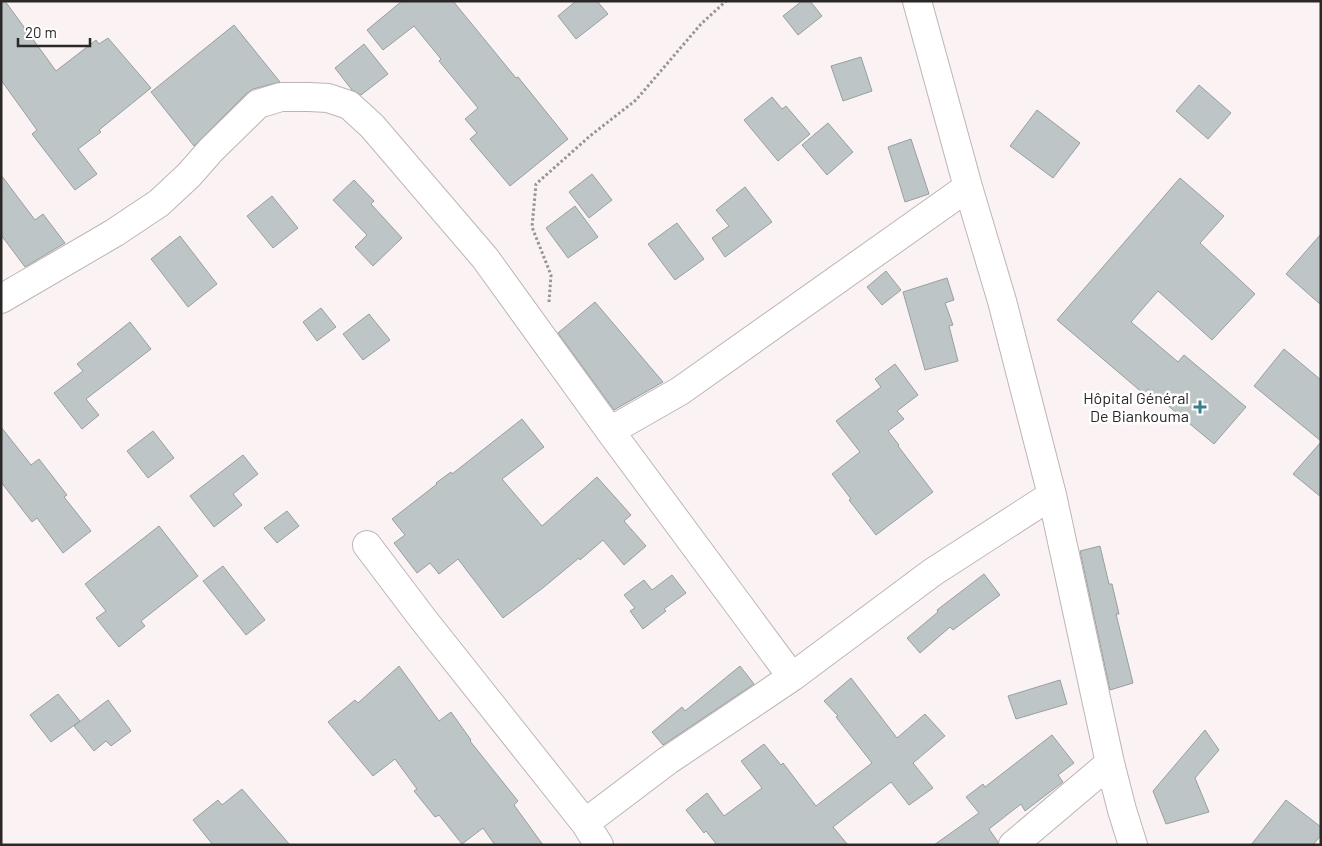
<svg xmlns="http://www.w3.org/2000/svg" width="1322" height="846" font-family="Barlow,sans-serif">
	<rect width="100%" height="100%" fill="#fbf3f3"/>
	<!-- building -->
	<path fill="#bdc5c6" stroke="#989fa1" d="M 1,1 L 5,1 L 56,71 L 96,40 L 99,44 L 108,38 L 151,88 L 99,130 L 101,132 L 78,149 L 97,174 L 75,190 L 32,134 L 37,130 L 1,80 Z
		M 402,1 L 453,1 L 516,78 L 518,77 L 568,139 L 510,186 L 470,139 L 477,133 L 465,119 L 478,108 L 439,61 L 441,59 L 414,26 L 383,50 L 367,30 Z
		M 576,1 L 597,1 L 608,14 L 576,39 L 558,16 Z
		M 802,1 L 810,1 L 822,16 L 798,35 L 783,16 Z
		M 234,25 L 280,82 L 253,89 L 247,93 L 194,146 L 151,92 Z
		M 364,44 L 388,74 L 361,95 L 352,90 L 335,68 Z
		M 861,57 L 872,91 L 843,101 L 831,66 Z
		M 1199,85 L 1231,113 L 1208,139 L 1176,111 Z
		M 772,97 L 782,109 L 786,106 L 810,134 L 778,161 L 744,120 Z
		M 1037,110 L 1080,143 L 1053,178 L 1010,146 Z
		M 828,123 L 853,152 L 827,175 L 802,145 Z
		M 911,139 L 929,194 L 905,202 L 888,147 Z
		M 592,174 L 612,200 L 589,218 L 569,192 Z
		M 1,175 L 35,220 L 43,214 L 65,243 L 25,267 L 1,235 Z
		M 1180,178 L 1224,216 L 1200,243 L 1255,294 L 1212,340 L 1158,291 L 1131,322 L 1178,362 L 1184,355 L 1246,407 L 1214,444 L 1148,389 L 1144,394 L 1057,320 Z
		M 354,180 L 374,201 L 371,204 L 402,238 L 373,266 L 355,247 L 367,235 L 333,200 Z
		M 745,187 L 772,222 L 725,257 L 712,238 L 729,226 L 716,210 Z
		M 272,196 L 298,228 L 273,248 L 247,216 Z
		M 575,206 L 598,237 L 568,258 L 546,228 Z
		M 677,223 L 704,259 L 675,280 L 648,244 Z
		M 1321,234 L 1321,305 L 1286,274 Z
		M 180,236 L 217,284 L 188,307 L 151,259 Z
		M 886,271 L 901,290 L 882,305 L 867,287 Z
		M 947,278 L 954,300 L 945,303 L 953,325 L 949,326 L 958,361 L 925,370 L 903,292 Z
		M 595,302 L 663,382 L 614,410 L 558,333 Z
		M 321,308 L 336,327 L 317,341 L 303,322 Z
		M 369,314 L 390,340 L 363,360 L 343,334 Z
		M 130,322 L 151,349 L 86,399 L 99,415 L 82,429 L 54,393 L 83,371 L 77,364 Z
		M 1284,349 L 1321,380 L 1321,441 L 1254,386 Z
		M 895,364 L 918,395 L 897,411 L 904,419 L 888,431 L 899,445 L 898,446 L 933,492 L 876,535 L 849,500 L 851,499 L 832,474 L 860,452 L 836,421 L 881,387 L 875,379 Z
		M 522,419 L 544,447 L 502,479 L 542,526 L 597,477 L 631,515 L 624,521 L 646,546 L 624,565 L 603,540 L 580,560 L 579,558 L 544,587 L 503,618 L 458,559 L 439,574 L 430,563 L 417,573 L 394,543 L 405,535 L 392,519 L 437,484 L 436,483 L 451,472 L 452,474 Z
		M 1,427 L 31,465 L 39,459 L 67,495 L 64,497 L 91,531 L 63,553 L 37,518 L 32,522 L 1,482 Z
		M 153,431 L 174,458 L 148,478 L 127,451 Z
		M 1321,442 L 1321,497 L 1293,474 Z
		M 243,455 L 258,474 L 233,494 L 242,505 L 214,527 L 190,496 Z
		M 287,511 L 299,526 L 277,543 L 264,528 Z
		M 159,526 L 198,576 L 141,621 L 145,626 L 119,647 L 96,618 L 106,611 L 85,584 Z
		M 1100,546 L 1109,584 L 1112,584 L 1119,614 L 1116,614 L 1133,683 L 1110,690 L 1080,551 Z
		M 223,566 L 265,620 L 246,635 L 203,581 Z
		M 984,574 L 1000,595 L 953,630 L 950,627 L 920,653 L 907,638 L 938,612 L 937,610 Z
		M 672,575 L 686,593 L 664,609 L 666,611 L 643,629 L 630,611 L 635,608 L 624,595 L 644,580 L 652,590 Z
		M 399,666 L 439,721 L 451,712 L 471,740 L 470,741 L 518,801 L 514,805 L 543,845 L 495,845 L 483,828 L 462,844 L 439,815 L 435,817 L 414,791 L 417,789 L 395,759 L 373,776 L 328,722 L 355,700 L 358,703 Z
		M 740,666 L 754,684 L 663,745 L 652,732 L 682,707 L 685,711 Z
		M 851,678 L 897,738 L 925,714 L 945,736 L 913,763 L 933,788 L 909,805 L 891,782 L 833,827 L 848,845 L 717,845 L 706,831 L 704,833 L 686,810 L 707,793 L 724,816 L 762,788 L 741,761 L 764,744 L 781,765 L 783,763 L 816,806 L 872,763 L 836,717 L 838,716 L 824,701 Z
		M 1060,680 L 1067,704 L 1016,719 L 1008,696 Z
		M 58,694 L 80,721 L 51,742 L 30,715 Z
		M 108,700 L 131,731 L 111,746 L 106,741 L 94,751 L 74,726 Z
		M 1205,730 L 1219,750 L 1195,778 L 1209,812 L 1166,824 L 1153,791 Z
		M 1052,735 L 1074,763 L 1058,775 L 1063,782 L 1025,811 L 1021,804 L 989,829 L 998,842 L 998,845 L 934,845 L 979,813 L 966,797 L 983,784 L 985,787 Z
		M 242,789 L 290,845 L 213,845 L 193,820 L 218,800 L 222,805 Z
		M 1286,800 L 1321,827 L 1321,835 L 1313,845 L 1251,845 Z"/>
	<g fill="none" stroke-linecap="round" stroke-linejoin="round">
		<!-- minor casing -->
		<g stroke="#bdb5b5" stroke-width="30">
			<path id="minor" d="M 917,1 L 968,187 L 1002,301 L 1052,495 L 1110,763 L 1122,810 L 1133,845
				M 1,299 L 114,233 L 159,203 L 189,175 L 211,150 L 258,104 L 281,97 L 309,97 L 328,98 L 349,105 L 372,126 L 485,258 L 610,431 L 792,677
				M 610,431 L 680,391 L 968,187
				M 367,545 L 423,619 L 585,823 L 599,845
				M 585,823 L 667,761 L 792,677 L 933,572 L 1052,495
				M 1013,845 L 1110,763"/>
		</g>
		<!-- path -->
		<path stroke="#999393" stroke-width="3" stroke-dasharray="2.5 2.5" stroke-linecap="butt" d="M 549,302 L 551,275 L 532,227 L 536,184 L 590,136 L 636,100 L 701,24 L 726,1"/>
		<!-- minor -->
		<use href="#minor" stroke="#fff" stroke-width="28"/>
	</g>
	<!-- markers -->
	<path fill="#397f8a" stroke="#fff" stroke-width="2" d="M1197.5 399.5h5v5h5v5h-5v5h-5v-5h-5v-5h5z"/>
	<g text-anchor="middle" stroke-width="5" stroke-linejoin="round" paint-order="stroke">
		<!-- poi labels -->
		<g font-size="16" fill="#2a2727" stroke="#fff" text-anchor="end">
			<text x="1189" y="404">Hôpital Général<tspan x="1189" dy="18">De Biankouma</tspan></text>
		</g>
	</g>
	<!-- border -->
	<rect width="1322" height="846" fill="none" stroke="#2a2727" stroke-width="5"/>
	<!-- scale -->
	<path d="M18 38v8h72v-8" fill="none" stroke="#2a2727" stroke-width="2.5"/>
	<text x="25" y="38" font-size="15" fill="#2a2727" stroke="#ffffff" stroke-width="4" paint-order="stroke">20 m</text>
</svg>
